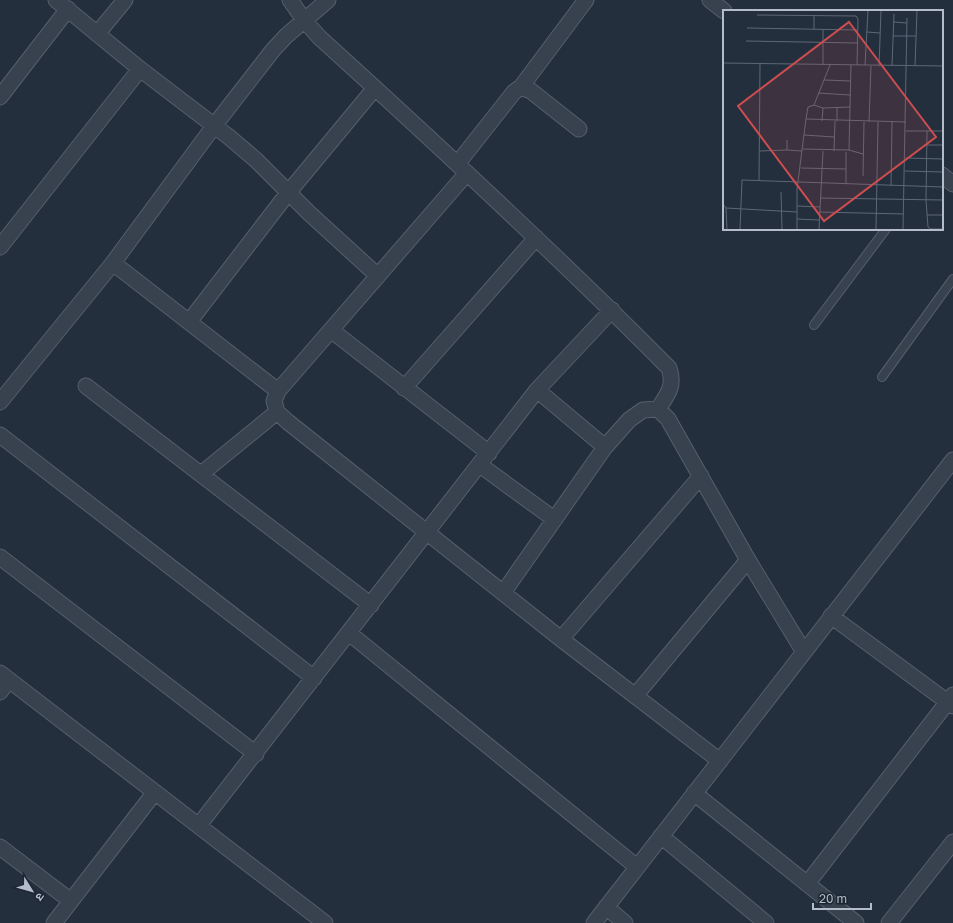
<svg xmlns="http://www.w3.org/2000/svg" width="953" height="923" font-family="'Golos Text','Noto Sans Devanagari',sans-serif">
	<rect width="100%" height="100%" fill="#242f3e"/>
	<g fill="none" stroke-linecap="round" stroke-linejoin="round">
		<!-- lane casing -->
		<g stroke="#565f6c" stroke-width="10">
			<path id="lane" d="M 814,325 L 886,229
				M 882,377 L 953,279"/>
		</g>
		<!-- street casing -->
		<g stroke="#565f6c" stroke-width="17">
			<path id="street" d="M 56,0 L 140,69 L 229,137 L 256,160 L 309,213 L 378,276
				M 290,0 L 304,20 L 319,37 C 438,145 556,254 669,368 C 675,386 668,394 658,409
				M 710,0 L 724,11
				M 97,34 L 125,0
				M 521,87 L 586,0
				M 0,97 L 68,9
				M 458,163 L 514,92 L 521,87 L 531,91 L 579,129
				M 467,173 L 278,391 L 274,401 L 277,412 L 288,422 L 561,639 L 720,761
				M 942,175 L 953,184
				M 0,247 L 140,69
				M 113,263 L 278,391
				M 189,322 L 288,193 L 375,88
				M 331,330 L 489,453
				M 86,386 L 371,605
				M 404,388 L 536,238
				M 537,390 L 605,447
				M 0,402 L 113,263 L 214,126 L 273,50 L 286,36 L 328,0
				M 0,435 L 314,678
				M 480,465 L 554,519
				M 201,474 L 277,412
				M 0,557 L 256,754
				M 503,593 L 605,447 L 629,420 L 643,410 L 658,409 L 668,419 L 748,560 L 804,652
				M 831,616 L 953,706
				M 349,633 L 637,867
				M 561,639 L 701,476
				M 0,673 L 325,923
				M 0,692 L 9,680
				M 635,696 L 748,560
				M 694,793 L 856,923
				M 199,825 L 537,390 L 612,310
				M 661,836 L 766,923
				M 0,847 L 71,901
				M 807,884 L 953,695
				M 606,907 L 625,923
				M 54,923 L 155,792
				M 594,923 L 953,460
				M 889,923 L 953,842"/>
		</g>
		<!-- lane -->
		<use href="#lane" stroke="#38414e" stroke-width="8"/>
		<!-- street -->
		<use href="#street" stroke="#38414e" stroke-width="15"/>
	</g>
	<!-- overview -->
	<g transform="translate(723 10)">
		<rect width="220" height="220" fill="#242f3e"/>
		<path fill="none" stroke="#5e6776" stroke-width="1" d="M 34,5 L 133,6 L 135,9 L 134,55M 91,5 L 91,19M 171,12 L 184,13M 24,18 L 135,20M 100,19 L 100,55M 144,22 L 157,23M 170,26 L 193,26M 23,31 L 135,33M 0,53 L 220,56M 107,55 L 91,95 L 100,98 L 127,97M 142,55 L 145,1M 156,56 L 158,1M 169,56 L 171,4M 192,56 L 194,1M 101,70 L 128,71M 95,83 L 127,85M 114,97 L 114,111M 83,109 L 183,112M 99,111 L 100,98M 146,112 L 148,56M 183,121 L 220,121M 204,121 L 203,190 L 205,217 L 208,219 L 220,219M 81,125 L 111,127M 64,130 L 64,140 L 79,141M 204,135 L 220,135M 80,139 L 126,140 L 128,55M 126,140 L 140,144M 37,141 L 64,140M 111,141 L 112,111M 183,148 L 220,149M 78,158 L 123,159M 182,161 L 220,162M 140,166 L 141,112M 36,170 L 37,54M 123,174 L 123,142M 168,176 L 169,112M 58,182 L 59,219M 97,188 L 220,190M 0,194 L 3,198 L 4,219M 74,196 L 97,197M 3,198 L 74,202M 96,202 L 181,204M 204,205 L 220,205M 74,209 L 96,210M 17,219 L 19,170 L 220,177M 74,219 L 74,179 L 83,109 L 85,97 L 91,95M 96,219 L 100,141M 153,219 L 155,112M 180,219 L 184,8"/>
		<path fill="#ce4d50" fill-opacity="0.15" stroke="#ce4d50" stroke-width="2" d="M 126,12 L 213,127 L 101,211 L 15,96 Z"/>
		<rect width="220" height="220" fill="none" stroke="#b4bcc9" stroke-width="2"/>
	</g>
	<!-- north arrow -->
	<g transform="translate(32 891) rotate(127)" stroke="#1d2633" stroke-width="3" paint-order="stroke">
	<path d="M0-3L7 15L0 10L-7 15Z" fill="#b4bcc9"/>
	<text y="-6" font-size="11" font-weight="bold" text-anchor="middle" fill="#b4bcc9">उ</text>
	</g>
	<!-- scale -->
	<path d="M813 903v6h58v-6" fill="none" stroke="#b4bcc9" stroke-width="2"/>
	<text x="819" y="903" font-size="12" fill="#b4bcc9" stroke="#1d2633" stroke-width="3" paint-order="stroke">20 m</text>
</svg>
